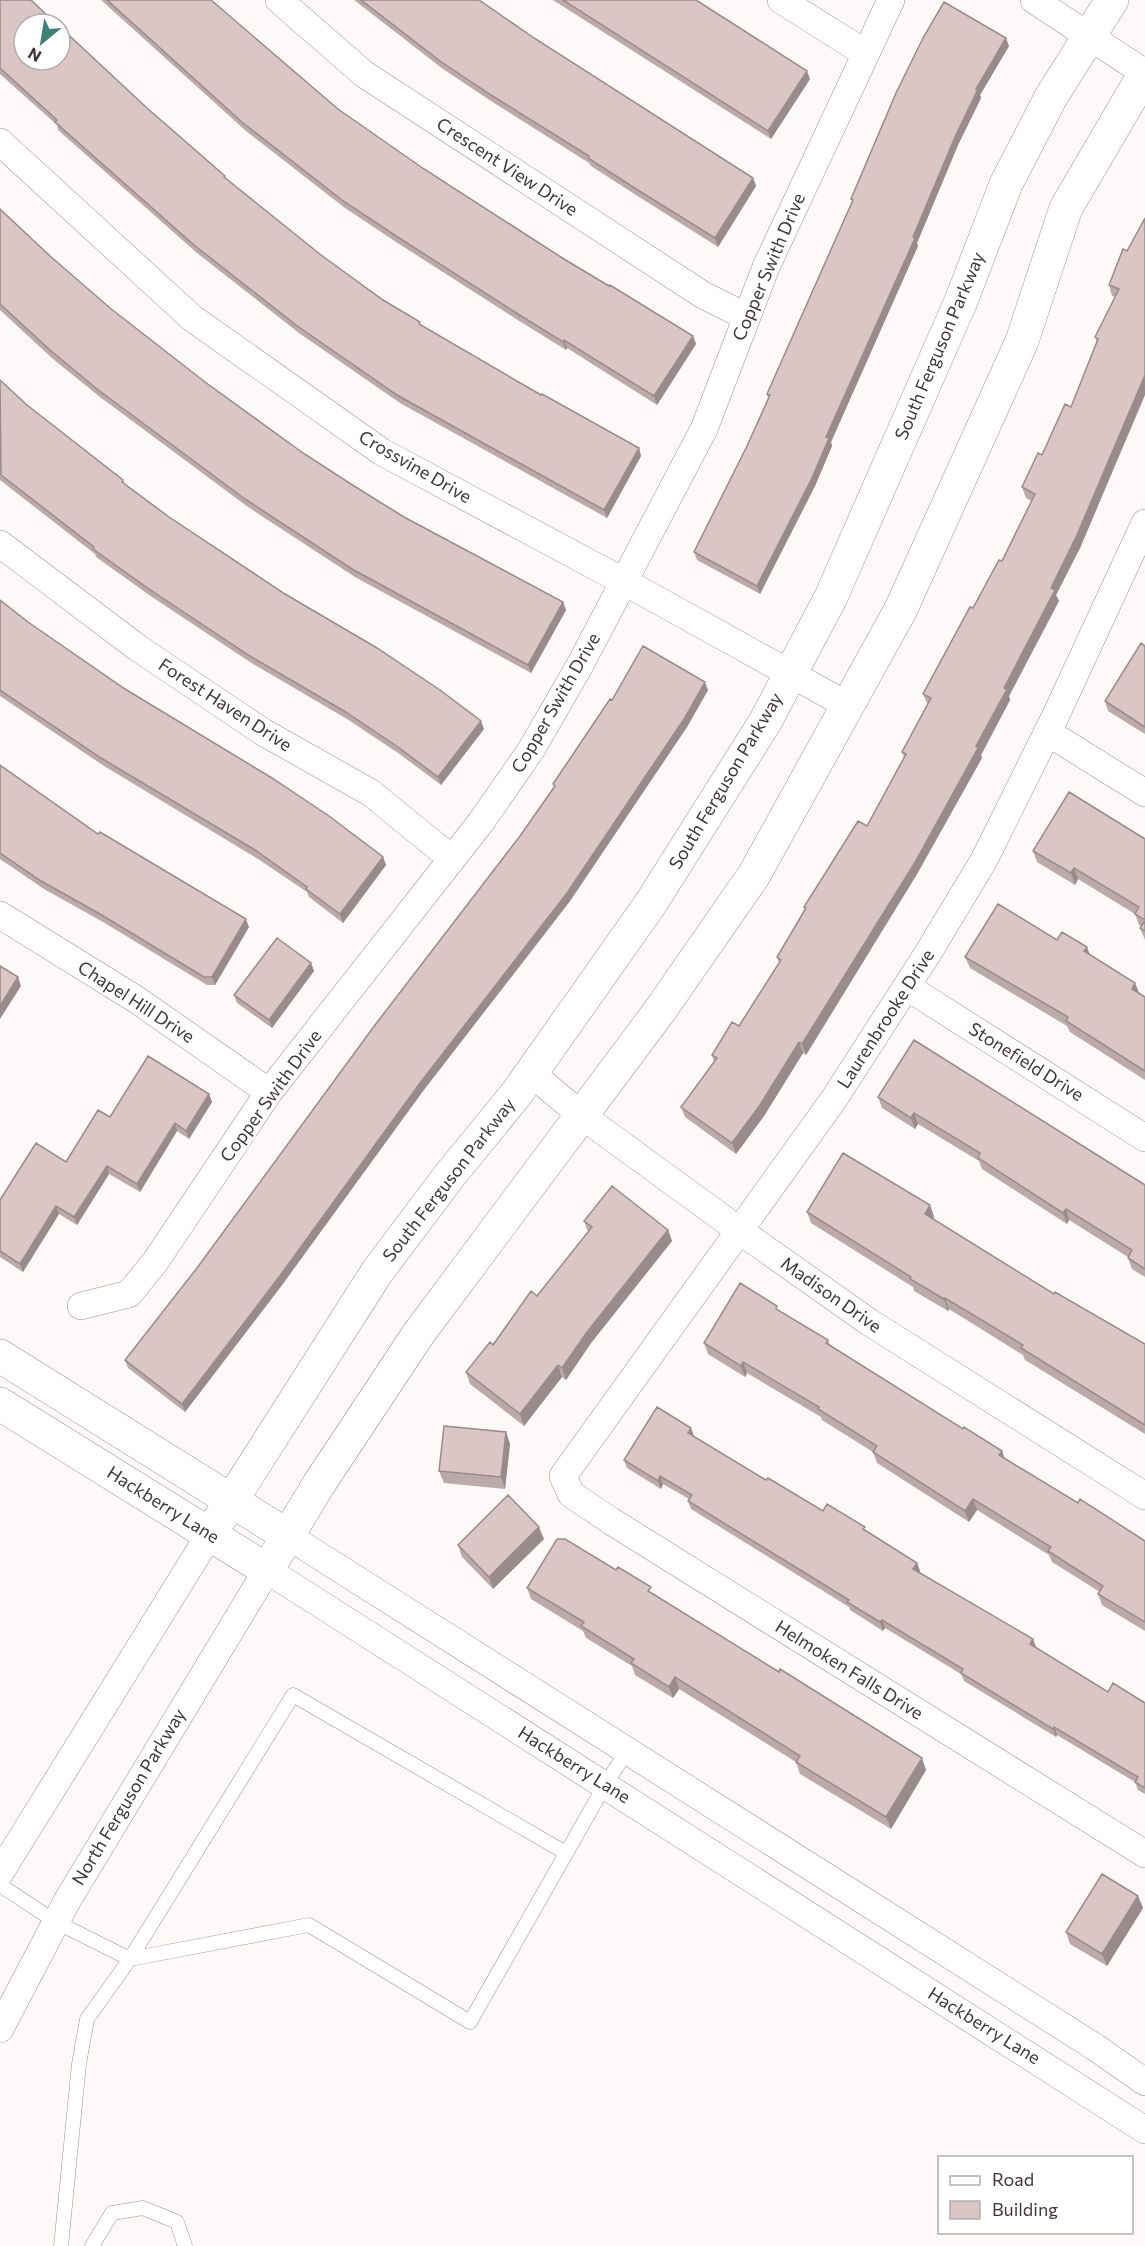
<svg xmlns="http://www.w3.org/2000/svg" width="1145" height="2246" font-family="Commissioner,sans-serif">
	<rect width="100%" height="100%" fill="#fdf9f9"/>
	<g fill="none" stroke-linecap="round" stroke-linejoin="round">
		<!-- lane casing -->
		<g stroke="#a28e8f" stroke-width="15">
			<path id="lane" d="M 0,1885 L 56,1922 L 130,1959 L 309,1925 L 470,2022 L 605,1785 L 627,1751
				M 61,2246 L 79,2064 L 87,2019 L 130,1959 L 293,1695 L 566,1853
				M 92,2246 L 112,2213 L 143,2208 L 177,2222 L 185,2246"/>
		</g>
		<!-- street casing -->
		<g stroke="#a28e8f" stroke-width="28">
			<path id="street" d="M 279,0 L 364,74 L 703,295 L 747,317
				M 781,0 L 865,53
				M 1034,0 L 1145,73
				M 0,142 L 192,318 L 382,452 L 623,581 L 847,705
				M 1145,523 L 1055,717 L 984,860 L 928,953 L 834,1099 L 563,1476 L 571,1494 L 611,1521 L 1145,1854
				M 0,544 L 138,648 L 263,732 L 371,793 L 452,859
				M 1047,732 L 1145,793
				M 0,915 L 137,1000 L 269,1092
				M 907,987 L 1145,1138
				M 531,1073 L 581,1115 L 740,1231 L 869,1322 L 1145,1496
				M 81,1306 L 129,1294 L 155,1262 L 269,1092 L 481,822 L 531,750 L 580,665 L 704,429 L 766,267 L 891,0
				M 288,1536 L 1095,2047 L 1145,2082
				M 0,1873 L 210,1534
				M 0,2029 L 67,1901 L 267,1570 L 1145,2130"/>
		</g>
		<!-- secondary casing -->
		<g stroke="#a28e8f" stroke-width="34">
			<path id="secondary" d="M 0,1356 L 288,1536
				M 0,1404 L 267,1570 L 319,1484 L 419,1333 L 661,1009 L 754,875 L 901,609 L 1022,341 L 1066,208 L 1145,73
				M 210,1534 L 377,1272 L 450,1175 L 517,1093 L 651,903 L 765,722 L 831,597 L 961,301 L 1006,184 L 1051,97 L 1112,0"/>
		</g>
		<!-- lane -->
		<use href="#lane" stroke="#fff" stroke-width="14"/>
		<!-- street -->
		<use href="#street" stroke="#fff" stroke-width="27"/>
		<!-- secondary -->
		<use href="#secondary" stroke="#fff" stroke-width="33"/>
	</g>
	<!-- wall -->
	<path fill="#bcaaaa" d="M 0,0 L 147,108 L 225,176 L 226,179 L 321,255 L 383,300 L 421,326 L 541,395 L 639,448 L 641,456 L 607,518 L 400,403 L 299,333 L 197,253 L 58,130 L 57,125 L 0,74 Z
		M 101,0 L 211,0 L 338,109 L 424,169 L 564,259 L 693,336 L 696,344 L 657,405 L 567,348 L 566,350 L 521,322 L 396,242 L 345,208 L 246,131 Z
		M 354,0 L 479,0 L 534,38 L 753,178 L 756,186 L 718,247 L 636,195 L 591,166 L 589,163 L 494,103 L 443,69 Z
		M 553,0 L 696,0 L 810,79 L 771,139 Z
		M 1009,46 L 980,95 L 981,98 L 958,145 L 917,243 L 918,246 L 831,442 L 832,446 L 815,486 L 760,594 L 697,560 L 694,552 L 747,446 L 768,398 L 767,394 L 852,202 L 851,199 Z
		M 0,209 L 50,256 L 110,308 L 205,382 L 303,453 L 354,486 L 404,517 L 563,602 L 566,610 L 531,673 L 355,577 L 248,507 L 100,397 L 53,359 L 0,310 Z
		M 1127,251 L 1081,546 L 1056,595 L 1059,601 L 1009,696 L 1010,700 L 981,755 L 982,758 L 917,874 L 806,1055 L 803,1053 L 764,1116 L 736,1154 L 685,1117 L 681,1107 L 714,1062 L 712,1055 L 739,1026 L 779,963 L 777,957 L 805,909 L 804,907 L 867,826 L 904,757 L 902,752 L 928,705 L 923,694 L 973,608 L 1002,561 L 1032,501 L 1026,498 L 1022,487 L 1071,407 L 1097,343 L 1095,337 L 1115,297 L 1112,296 L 1109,285 Z
		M 0,380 L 27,405 L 123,480 L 125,484 L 169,517 L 285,594 L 484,729 L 441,785 L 401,755 L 347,719 L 253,664 L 152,597 L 96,557 L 95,554 L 0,480 Z
		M 0,600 L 28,622 L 125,689 L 383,857 L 386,865 L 343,923 L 309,897 L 307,892 L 258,859 L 104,766 L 0,696 Z
		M 1145,646 L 1145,734 L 1108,711 L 1105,701 Z
		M 708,690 L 687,727 L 570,901 L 423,1091 L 282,1285 L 185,1412 L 128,1368 L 125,1360 L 197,1268 L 520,836 L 554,787 L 553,784 L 612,700 Z
		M 0,765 L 98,834 L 249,927 L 215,985 L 207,985 L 103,922 L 44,889 L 0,859 Z
		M 1145,839 L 1145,940 L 1140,928 L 1141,926 L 1139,925 L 1135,914 L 1078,879 L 1075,885 L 1037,862 L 1033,851 Z
		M 1057,940 L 1090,955 L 1145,997 L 1145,1080 L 1070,1032 L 1067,1026 L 970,968 L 965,957 Z
		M 311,963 L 314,971 L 272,1028 L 237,1003 L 234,995 Z
		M 209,1094 L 212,1102 L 189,1139 L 177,1131 L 140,1192 L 109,1174 L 77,1225 L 59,1214 L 23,1272 L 0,1257 L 0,1200 L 66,1162 L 110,1117 Z
		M 878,1097 L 1145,1185 L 1145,1277 L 1132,1269 L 1128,1258 L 1128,1257 L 1069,1220 L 1067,1224 L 982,1169 L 979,1161 L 918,1124 L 915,1129 L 882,1108 Z
		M 930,1205 L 934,1217 L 933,1219 L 1054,1294 L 1145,1344 L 1145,1434 L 1025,1360 L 1023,1355 L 949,1309 L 948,1311 L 914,1291 L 913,1287 L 811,1223 L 807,1212 Z
		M 584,1221 L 668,1230 L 672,1241 L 591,1343 L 566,1380 L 562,1377 L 524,1426 L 470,1384 L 466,1372 L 537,1296 L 588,1232 Z
		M 779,1311 L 828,1340 L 830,1345 L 1005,1458 L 1078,1503 L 1145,1541 L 1145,1631 L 1102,1605 L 1098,1594 L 1100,1592 L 1052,1562 L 1049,1555 L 977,1510 L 969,1522 L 877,1463 L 873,1452 L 822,1420 L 821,1417 L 747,1373 L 745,1377 L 708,1354 L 704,1343 Z
		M 506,1432 L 510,1444 L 505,1489 L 444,1483 L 439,1471 Z
		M 624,1460 L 766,1480 L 823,1511 L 866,1531 L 917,1563 L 920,1571 L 919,1573 L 1036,1648 L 1108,1692 L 1145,1703 L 1145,1794 L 1138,1790 L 1135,1782 L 1057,1735 L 1056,1737 L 964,1681 L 961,1674 L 885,1628 L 883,1631 L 850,1610 L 849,1607 L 691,1509 L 688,1501 L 689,1499 L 663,1484 L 661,1489 L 627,1468 Z
		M 544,1539 L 493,1589 L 462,1557 L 458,1545 Z
		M 527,1588 L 653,1593 L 926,1770 L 891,1829 L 800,1774 L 796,1762 L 679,1689 L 673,1698 L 635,1675 L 632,1666 L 586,1638 L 583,1631 L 531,1599 Z
		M 1138,1896 L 1143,1908 L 1107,1966 L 1070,1944 L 1066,1932 Z"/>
	<!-- shaded-wall -->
	<path fill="#998b8b" d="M 1006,38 L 1009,46 L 980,95 L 981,98 L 958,145 L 917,243 L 918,246 L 831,442 L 832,446 L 815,486 L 760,594 L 757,586 L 826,437 L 913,237 L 955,137 L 976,89 Z
		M 807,71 L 810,79 L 771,139 L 768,131 Z
		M 753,178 L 756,186 L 718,247 L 715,238 Z
		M 693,336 L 696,344 L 657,405 L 654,396 Z
		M 564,340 L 567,348 L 566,350 L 563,342 Z
		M 1145,375 L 1145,395 L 1081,546 L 1056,595 L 1059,601 L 1009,696 L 1010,700 L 981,755 L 982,758 L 917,874 L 806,1055 L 802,1044 L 976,746 L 1051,588 Z
		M 639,448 L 641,456 L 607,518 L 604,510 Z
		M 563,602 L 566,610 L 531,673 L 528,665 Z
		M 705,682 L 708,690 L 687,727 L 570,901 L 423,1091 L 282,1285 L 185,1412 L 182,1404 Z
		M 481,721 L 484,729 L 441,785 L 438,777 Z
		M 383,857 L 386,865 L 343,923 L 340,914 Z
		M 1074,868 L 1078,879 L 1075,885 L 1071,873 Z
		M 246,919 L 249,927 L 215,985 L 212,977 Z
		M 1087,947 L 1091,958 L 1084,951 Z
		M 311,963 L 314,971 L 272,1028 L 269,1020 Z
		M 18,977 L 21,986 L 0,1019 L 0,1006 Z
		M 1135,983 L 1140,995 L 1132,989 Z
		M 799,1042 L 803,1053 L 764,1116 L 736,1154 L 732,1143 Z
		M 209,1094 L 212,1102 L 189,1139 L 186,1131 Z
		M 914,1113 L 918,1124 L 915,1129 L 911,1118 Z
		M 175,1123 L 177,1131 L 140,1192 L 137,1184 Z
		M 107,1166 L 109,1174 L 77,1225 L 74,1217 Z
		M 930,1205 L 934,1217 L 929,1226 L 925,1214 Z
		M 56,1206 L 59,1214 L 23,1272 L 20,1264 Z
		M 1066,1209 L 1069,1220 L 1067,1224 L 1063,1213 Z
		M 668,1230 L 672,1241 L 591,1343 L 566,1380 L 562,1368 L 587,1332 Z
		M 945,1298 L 949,1309 L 948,1311 L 944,1299 Z
		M 743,1362 L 747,1373 L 745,1377 L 741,1366 Z
		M 558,1365 L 562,1377 L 524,1426 L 520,1414 Z
		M 691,1428 L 694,1436 L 688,1433 Z
		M 506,1432 L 510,1444 L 505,1489 L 501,1477 Z
		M 1002,1451 L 1006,1462 L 999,1455 Z
		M 660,1476 L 663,1484 L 661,1489 L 658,1481 Z
		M 973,1499 L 977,1510 L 969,1522 L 965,1511 Z
		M 539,1527 L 544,1539 L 493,1589 L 489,1577 Z
		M 917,1563 L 920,1571 L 916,1577 L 913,1569 Z
		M 882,1620 L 885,1628 L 883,1631 L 880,1622 Z
		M 1033,1639 L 1036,1647 L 1033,1652 L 1030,1644 Z
		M 675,1677 L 679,1689 L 673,1698 L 669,1687 Z
		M 1054,1727 L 1057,1735 L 1056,1737 L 1053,1729 Z
		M 922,1758 L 926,1770 L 891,1829 L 886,1817 Z
		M 1138,1896 L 1143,1908 L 1107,1966 L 1102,1954 Z"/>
	<!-- building -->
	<path fill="#dbc6c6" stroke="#998b8b" stroke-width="1.5" d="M 0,0 L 31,0 L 56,24 L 24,24 L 24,60 L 60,60 L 60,27 L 147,108 L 225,176 L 224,177 L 321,255 L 383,300 L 420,322 L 419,324 L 541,395 L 542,394 L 639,448 L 604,510 L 397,395 L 296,325 L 194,245 L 55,122 L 57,120 L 0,68 Z
		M 107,0 L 211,0 L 338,109 L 424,169 L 564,259 L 609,286 L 610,285 L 693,336 L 654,396 L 564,340 L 563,342 L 518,314 L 393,234 L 342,200 L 243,123 Z
		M 361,0 L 479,0 L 534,38 L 753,178 L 715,238 L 633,187 L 588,158 L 589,156 L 491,95 L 440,61 Z
		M 563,0 L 696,0 L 807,71 L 768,131 Z
		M 944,2 L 1006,38 L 976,89 L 978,89 L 955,137 L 913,237 L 915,238 L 826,437 L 829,438 L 812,478 L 757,586 L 694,552 L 747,446 L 770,395 L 767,394 L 853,200 L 851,199 L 896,93 L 923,38 Z
		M 0,209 L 50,256 L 110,308 L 205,382 L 303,453 L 354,486 L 404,517 L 563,602 L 528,665 L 352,569 L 245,499 L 97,389 L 50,350 L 0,304 Z
		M 1145,218 L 1145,375 L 1077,535 L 1051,588 L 1055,590 L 1004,688 L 1007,689 L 976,746 L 978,748 L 914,864 L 802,1044 L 799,1042 L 760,1105 L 732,1143 L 681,1107 L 717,1058 L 712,1055 L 732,1022 L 739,1026 L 781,960 L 777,957 L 806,908 L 804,907 L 858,821 L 867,826 L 906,754 L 902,752 L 931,698 L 923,694 L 970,607 L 973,608 L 999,560 L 1002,561 L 1035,494 L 1022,487 L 1038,453 L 1042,455 L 1065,404 L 1071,407 L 1098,339 L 1095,337 L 1119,289 L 1109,285 L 1123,249 L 1127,251 Z
		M 0,380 L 27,405 L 123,480 L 122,482 L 169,517 L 285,594 L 377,648 L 440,690 L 481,721 L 438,777 L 398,747 L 344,711 L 250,656 L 149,589 L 93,549 L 94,547 L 1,475 Z
		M 0,600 L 28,622 L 125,689 L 272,778 L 329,816 L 383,857 L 340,914 L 306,889 L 307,887 L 255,850 L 101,758 L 0,690 Z
		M 1141,643 L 1145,646 L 1145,727 L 1105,701 Z
		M 643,646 L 705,682 L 684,719 L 567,893 L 420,1083 L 279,1277 L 182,1404 L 125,1360 L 197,1268 L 375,1025 L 520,836 L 555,786 L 553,784 L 610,699 L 612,700 Z
		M 0,765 L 98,834 L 100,832 L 246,919 L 212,977 L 204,977 L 100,914 L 41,881 L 0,853 Z
		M 1069,792 L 1145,839 L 1145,920 L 1135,914 L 1139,907 L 1074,868 L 1071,873 L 1033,851 Z
		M 998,904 L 1057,940 L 1062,932 L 1087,947 L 1084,951 L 1135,983 L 1132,989 L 1145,997 L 1145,1071 L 1066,1021 L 1068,1017 L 965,957 Z
		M 1145,921 L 1145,931 L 1140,928 Z
		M 277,938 L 311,963 L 269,1020 L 234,995 Z
		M 0,966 L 18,977 L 0,1006 Z
		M 914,1040 L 1145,1185 L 1145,1269 L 1128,1258 L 1132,1250 L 1066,1209 L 1063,1213 L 978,1158 L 980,1153 L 914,1113 L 911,1118 L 878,1097 Z
		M 148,1056 L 209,1094 L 186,1131 L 175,1123 L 137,1184 L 107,1166 L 74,1217 L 56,1206 L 20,1264 L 0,1251 L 0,1200 L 36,1143 L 66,1162 L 98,1110 L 110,1117 Z
		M 843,1153 L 930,1205 L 925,1214 L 1054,1294 L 1055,1292 L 1145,1344 L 1145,1425 L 1021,1348 L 1023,1345 L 945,1298 L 944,1299 L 910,1279 L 911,1277 L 807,1212 Z
		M 612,1186 L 668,1230 L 587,1332 L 562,1368 L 558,1365 L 520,1414 L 466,1372 L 490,1342 L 493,1345 L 531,1291 L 537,1296 L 592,1227 L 584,1221 Z
		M 740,1283 L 777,1306 L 776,1309 L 828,1340 L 826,1343 L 963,1429 L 964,1427 L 1002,1451 L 999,1455 L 1078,1503 L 1080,1499 L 1145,1541 L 1145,1622 L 1098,1594 L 1103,1586 L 1048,1551 L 1051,1547 L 973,1499 L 965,1511 L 873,1452 L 877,1446 L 818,1409 L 819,1407 L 743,1362 L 741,1366 L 704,1343 Z
		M 657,1407 L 691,1428 L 688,1433 L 766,1480 L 768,1478 L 823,1511 L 827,1504 L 865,1527 L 863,1529 L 917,1563 L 913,1569 L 1033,1639 L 1030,1644 L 1108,1692 L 1113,1683 L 1145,1703 L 1145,1788 L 1135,1782 L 1138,1777 L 1054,1727 L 1053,1729 L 961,1673 L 963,1669 L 882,1620 L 880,1622 L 847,1602 L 849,1600 L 688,1501 L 692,1495 L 660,1476 L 658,1481 L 624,1460 Z
		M 444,1426 L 506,1432 L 501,1477 L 439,1471 Z
		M 508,1495 L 539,1527 L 489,1577 L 458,1545 Z
		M 557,1539 L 565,1539 L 616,1570 L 618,1567 L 651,1587 L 648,1591 L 779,1672 L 780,1669 L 922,1758 L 886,1817 L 796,1762 L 800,1756 L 675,1677 L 669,1687 L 631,1663 L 634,1659 L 581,1626 L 584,1622 L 527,1588 Z
		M 1102,1874 L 1138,1896 L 1102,1954 L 1066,1932 Z"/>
	<g text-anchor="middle" stroke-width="4.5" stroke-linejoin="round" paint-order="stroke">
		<!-- street labels -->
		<g font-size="18" fill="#403838" stroke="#fff">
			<text transform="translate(507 167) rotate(33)" y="6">Crescent View Drive</text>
			<text transform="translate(769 267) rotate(-67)" y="6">Copper Swith Drive</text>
			<text transform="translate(940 346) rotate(-67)" y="6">South Ferguson Parkway</text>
			<text transform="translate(415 467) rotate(30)" y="6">Crossvine Drive</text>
			<text transform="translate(556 703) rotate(-60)" y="6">Copper Swith Drive</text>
			<text transform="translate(225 705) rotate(33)" y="6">Forest Haven Drive</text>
			<text transform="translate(726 781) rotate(-59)" y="6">South Ferguson Parkway</text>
			<text transform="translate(136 1002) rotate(33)" y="6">Chapel Hill Drive</text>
			<text transform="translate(886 1019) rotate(-57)" y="6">Laurenbrooke Drive</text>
			<text transform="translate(1026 1062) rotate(32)" y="6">Stonefield Drive</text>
			<text transform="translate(271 1096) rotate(-54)" y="6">Copper Swith Drive</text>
			<text transform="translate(449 1180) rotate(-52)" y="6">South Ferguson Parkway</text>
			<text transform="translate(831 1295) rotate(35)" y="6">Madison Drive</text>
			<text transform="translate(163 1505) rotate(32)" y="6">Hackberry Lane</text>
			<text transform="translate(849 1670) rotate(32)" y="6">Helmoken Falls Drive</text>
			<text transform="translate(574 1765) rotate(32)" y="6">Hackberry Lane</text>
			<text transform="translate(129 1797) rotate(-59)" y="6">North Ferguson Parkway</text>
			<text transform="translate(984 2026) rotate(32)" y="6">Hackberry Lane</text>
		</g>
	</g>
	<!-- legend -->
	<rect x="938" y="2156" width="195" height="78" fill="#ffffff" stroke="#b3afaf" stroke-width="1.5"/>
	<rect x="950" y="2176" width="30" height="9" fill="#ffffff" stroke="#b3afaf" stroke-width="1.5"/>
	<text x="992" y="2186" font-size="18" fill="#403838">Road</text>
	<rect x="950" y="2201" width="30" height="18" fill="#dbc6c6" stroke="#b3afaf" stroke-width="1.5"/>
	<text x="992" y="2216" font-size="18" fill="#403838">Building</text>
	<!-- north arrow -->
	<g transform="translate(42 42) rotate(210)"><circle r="28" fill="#ffffff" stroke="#b3afaf" stroke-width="1.5"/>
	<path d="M0-4.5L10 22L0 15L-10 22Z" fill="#3b8178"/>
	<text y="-9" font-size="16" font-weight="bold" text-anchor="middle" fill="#403838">N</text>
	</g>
</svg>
